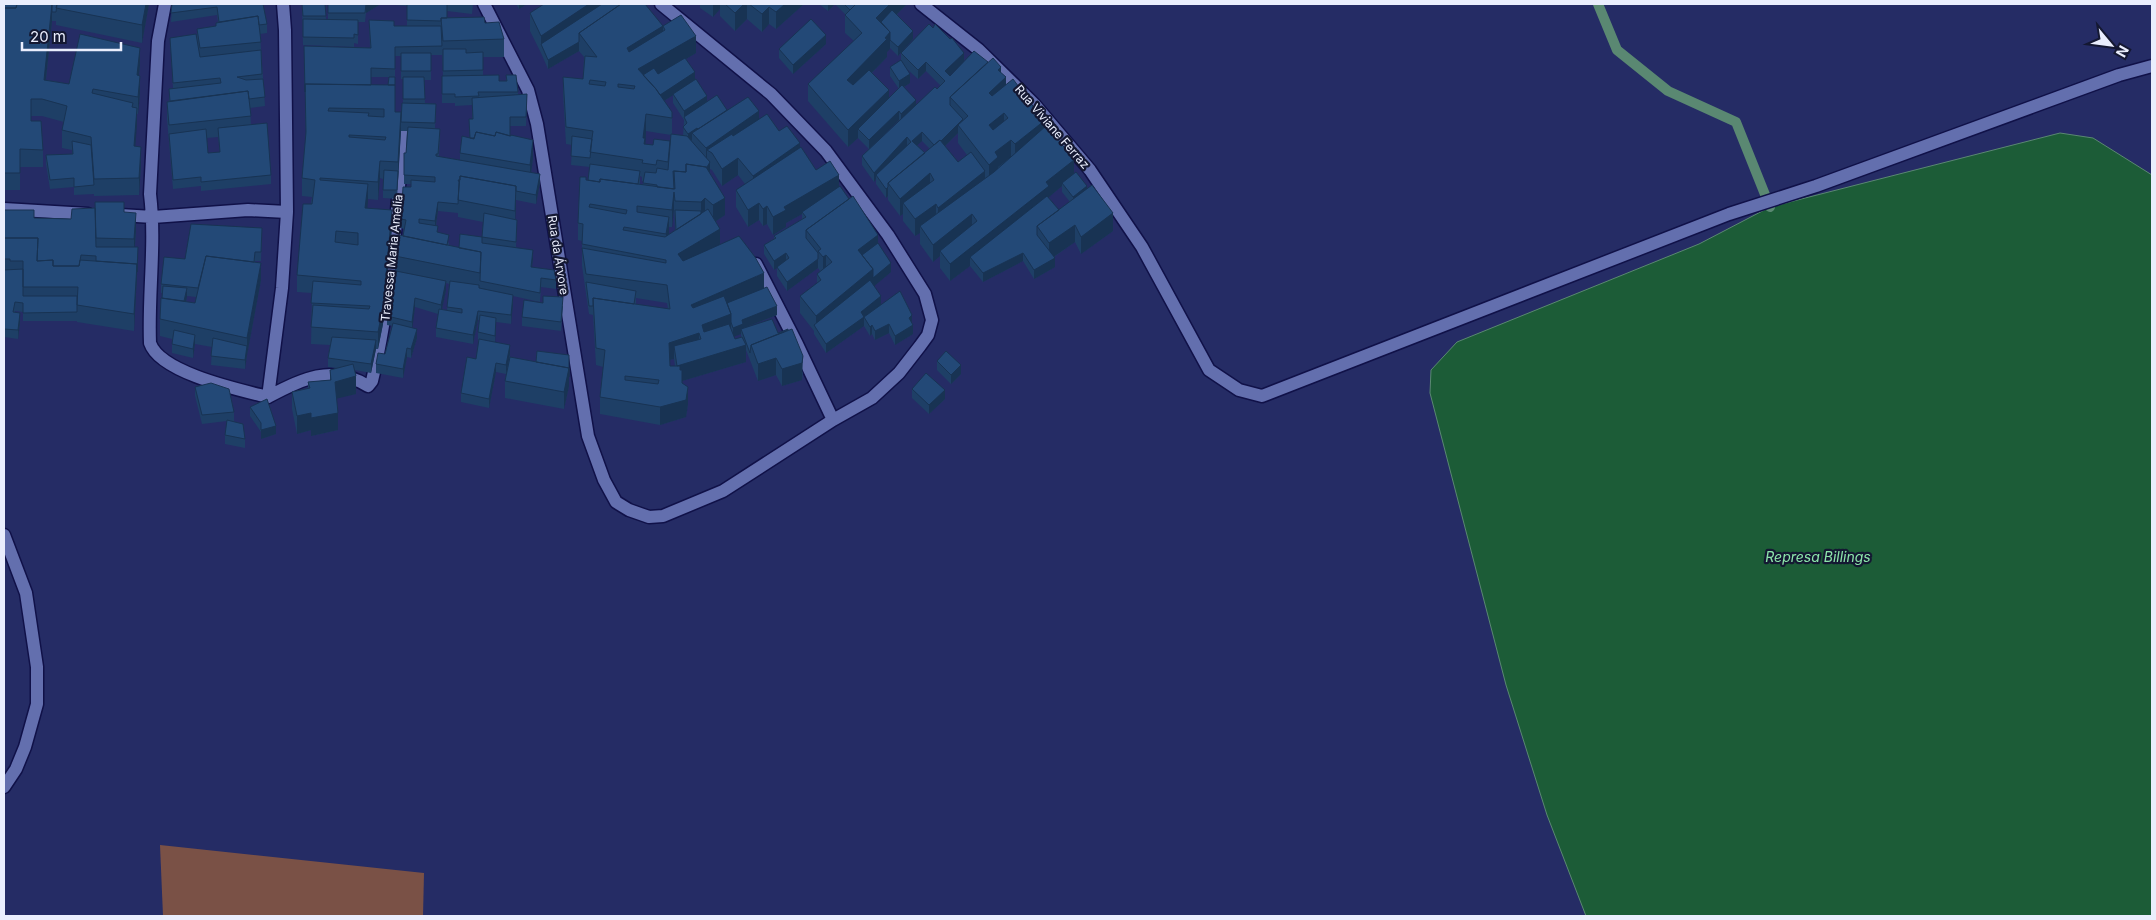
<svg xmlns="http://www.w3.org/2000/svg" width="2156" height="920" font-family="Inter,sans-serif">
	<rect width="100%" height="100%" fill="#252c65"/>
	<!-- green -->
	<path fill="#7a5146" d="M 160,845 L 424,873 L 423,916 L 163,916 Z"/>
	<!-- water -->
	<path fill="#1c5c37" stroke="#5a8872" d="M 2060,133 L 2093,138 L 2152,175 L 2152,916 L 1586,916 L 1547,815 L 1506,685 L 1430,393 L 1431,370 L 1457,342 L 1699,244 L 1770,207 Z"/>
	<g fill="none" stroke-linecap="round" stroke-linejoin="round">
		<!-- stream -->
		<path stroke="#5a8872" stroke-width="10" d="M 1598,4 L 1617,50 L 1668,91 L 1736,122 L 1770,207"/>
		<!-- minor casing -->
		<g stroke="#101148" stroke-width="15">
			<path id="minor" d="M 165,4 L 158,41 L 150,194 C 156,244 148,293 150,343 C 160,373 240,390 268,397 L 282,288 L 287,212 L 285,30 L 283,4
				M 484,4 L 528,90 L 537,124 L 588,436 L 604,480 L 616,502 L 629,510 L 649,517 L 663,516 L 723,491 L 833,420 L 872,398 L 899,373 L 920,346 L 928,335 L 932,320 L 925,294 L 888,235 L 826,151 L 771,94 L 661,4
				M 921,4 L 979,50 L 1034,104 L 1090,170 L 1142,247 L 1209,370 L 1239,390 L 1262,396 L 1729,214 L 1816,186 L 2119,75 L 2152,66
				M 4,209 L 88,214
				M 120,215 L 153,217 L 248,210 L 287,212
				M 756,264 L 797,344 L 833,420
				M 268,397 C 301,379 332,364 368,386 L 372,381 C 391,300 397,217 403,134
				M 4,535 L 26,593 L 37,667 L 37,704 L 25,747 L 16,769 L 4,787"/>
		</g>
		<!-- minor -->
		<use href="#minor" stroke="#636fae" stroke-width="12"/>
	</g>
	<!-- wall -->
	<path fill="#1e3f66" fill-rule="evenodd" d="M 4,4 L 149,4 L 142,43 L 56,25 L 56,21 L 52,21 L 46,80 L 69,84 L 140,65 L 139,76 L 140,93 L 138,114 L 137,114 L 135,146 L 141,165 L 139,195 L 94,196 L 94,194 L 74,195 L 74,187 L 50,189 L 46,164 L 46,155 L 72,154 L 72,150 L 62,148 L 62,130 L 64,122 L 42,116 L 31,116 L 31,121 L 43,150 L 43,167 L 20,167 L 20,190 L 4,190 Z
		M 172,4 L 263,4 L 267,24 L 267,33 L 260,34 L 265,106 L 250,108 L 251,125 L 271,175 L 271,184 L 201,191 L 201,186 L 173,189 L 167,119 L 167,102 L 169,101 L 169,89 L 173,88 L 170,38 L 197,38 L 197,29 L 216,26 L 216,23 L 218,22 L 217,15 L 171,22 ZM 218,137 L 220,152 L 208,153 L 207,138 Z
		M 302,4 L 325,4 L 326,20 L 328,20 L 328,4 L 379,4 L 379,5 L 366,13 L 365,22 L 358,22 L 358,44 L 354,43 L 354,47 L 303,45 Z
		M 395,4 L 473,4 L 472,14 L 447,11 L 447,18 L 485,23 L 504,39 L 504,57 L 483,57 L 483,75 L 499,81 L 506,81 L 506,75 L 518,92 L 518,95 L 527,94 L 526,126 L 510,126 L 510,136 L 533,158 L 531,173 L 540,183 L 536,204 L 516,200 L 515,219 L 517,220 L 516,247 L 533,258 L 532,267 L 556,280 L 556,289 L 541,287 L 540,302 L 513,296 L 513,304 L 511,324 L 496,322 L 495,342 L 510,354 L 510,357 L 536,362 L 569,355 L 569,386 L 564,409 L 505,398 L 505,381 L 506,374 L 496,372 L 489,408 L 461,402 L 461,393 L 476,359 L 479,341 L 478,341 L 478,332 L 479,320 L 478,320 L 473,344 L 436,337 L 436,328 L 438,314 L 415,307 L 412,328 L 417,338 L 411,358 L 407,357 L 403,378 L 376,373 L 376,364 L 385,354 L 393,326 L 387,325 L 387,316 L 396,274 L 395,273 L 395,256 L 403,236 L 404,229 L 401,228 L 401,219 L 411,187 L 411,184 L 404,184 L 404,153 L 406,153 L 407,131 L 401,131 L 397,199 L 383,198 L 383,179 L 380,178 L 378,200 L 368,199 L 367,208 L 392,227 L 383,324 L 378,349 L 376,349 L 371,373 L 355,370 L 356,394 L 336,398 L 338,430 L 311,436 L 311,430 L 297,434 L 292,409 L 292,392 L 308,389 L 308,382 L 330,380 L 330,370 L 337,368 L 328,367 L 328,358 L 330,345 L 311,344 L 312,293 L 297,292 L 297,275 L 312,197 L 302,196 L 302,178 L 306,136 L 304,46 L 370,48 L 369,20 L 394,26 L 407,26 L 407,6 L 395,5 ZM 442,52 L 443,76 L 442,76 L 442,103 L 455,103 L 455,106 L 472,105 L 472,119 L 469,119 L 470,138 L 460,153 L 460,160 L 439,157 L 440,137 L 435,128 L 436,104 L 425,103 L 424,80 L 431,80 L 431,55 L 442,55 ZM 395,56 L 401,56 L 401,79 L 403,79 L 403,103 L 401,112 L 395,112 ZM 371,77 L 389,77 L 388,85 L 371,85 ZM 438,211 L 458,213 L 458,217 L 483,222 L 482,237 L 459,248 L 449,246 L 449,243 L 438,232 L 436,226 ZM 446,283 L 449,284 L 447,310 L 442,309 L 446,290 Z
		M 516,4 L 527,4 L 519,9 Z
		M 700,4 L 804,4 L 776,29 L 769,24 L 762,32 L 747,19 L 735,31 L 720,16 L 720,9 L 713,17 L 700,8 Z
		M 819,4 L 906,4 L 906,5 L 897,14 L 913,39 L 898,56 L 890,48 L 887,52 L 887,57 L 872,73 L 889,98 L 899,89 L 890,76 L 890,67 L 901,60 L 901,53 L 929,24 L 950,76 L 1001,73 L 1006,85 L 1044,128 L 1074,174 L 1087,189 L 1113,231 L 1081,254 L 1075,242 L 1054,257 L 1055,267 L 1034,279 L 1023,261 L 983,282 L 970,266 L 950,281 L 940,268 L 940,256 L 933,262 L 920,244 L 920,233 L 915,236 L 903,221 L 903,214 L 900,216 L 888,200 L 888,196 L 886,198 L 876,184 L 876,179 L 874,182 L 862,165 L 862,156 L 899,121 L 899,120 L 869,149 L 858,138 L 848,147 L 808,101 L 808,84 L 854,41 L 845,33 L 845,15 L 846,15 L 835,4 L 828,11 ZM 907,69 L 918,79 L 926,71 L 941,86 L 937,89 L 916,105 L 904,87 L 910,83 ZM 958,133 L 958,143 L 967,155 L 958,162 L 945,146 ZM 922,141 L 930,149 L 925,153 L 917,145 ZM 1062,186 L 1062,192 L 1070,202 L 1059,210 L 1049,198 L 1049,197 Z
		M 530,13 L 663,32 L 663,26 L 696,53 L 686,59 L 695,79 L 707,102 L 727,110 L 759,119 L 779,131 L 800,147 L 816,170 L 839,187 L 878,243 L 891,272 L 874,286 L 881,304 L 912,324 L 913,334 L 895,345 L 889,333 L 875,340 L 872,334 L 870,336 L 864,326 L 826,353 L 814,334 L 814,331 L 800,313 L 800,296 L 817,283 L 817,274 L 820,271 L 818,268 L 787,291 L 777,276 L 777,268 L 774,270 L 764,254 L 764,245 L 774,239 L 774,236 L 802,219 L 802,214 L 786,223 L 786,227 L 773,235 L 767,224 L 763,226 L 759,220 L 748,227 L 736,207 L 736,190 L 745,184 L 738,175 L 722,186 L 712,170 L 710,169 L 709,172 L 725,215 L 716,221 L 720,245 L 764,289 L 777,315 L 744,328 L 778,333 L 803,373 L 802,380 L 782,386 L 776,375 L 758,381 L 746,350 L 746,362 L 682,381 L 688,404 L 686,417 L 660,425 L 600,414 L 600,397 L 603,367 L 596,365 L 593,315 L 589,314 L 582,266 L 582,241 L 578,240 L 578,223 L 586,180 L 588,180 L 590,167 L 571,165 L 572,145 L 566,144 L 563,94 L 563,77 L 583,79 L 584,57 L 579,51 L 548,69 L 541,53 L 530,31 ZM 673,95 L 673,103 L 684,120 L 683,136 L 672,134 L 672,112 L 664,101 ZM 646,131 L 671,135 L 670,141 L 653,145 L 645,144 ZM 640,176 L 642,177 L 642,181 L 643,181 L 643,185 L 640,184 ZM 674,209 L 675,230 L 669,235 L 669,227 L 672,227 ZM 636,298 L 667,303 L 668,309 L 636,304 ZM 741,334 L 741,337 L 735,339 L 734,336 ZM 674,359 L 675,366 L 670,366 L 670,360 Z
		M 826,44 L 793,74 L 779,58 L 779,49 Z
		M 4,210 L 34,218 L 71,219 L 124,212 L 136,230 L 135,247 L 138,256 L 134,331 L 77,322 L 77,321 L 23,321 L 23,312 L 15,311 L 15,312 L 20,322 L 18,339 L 4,337 Z
		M 262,228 L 261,261 L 255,261 L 255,262 L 261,280 L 247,355 L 245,369 L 211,365 L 212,347 L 195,344 L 193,358 L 172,353 L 172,339 L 160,336 L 160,319 L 162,293 L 161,293 L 161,284 L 185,259 ZM 187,296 L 196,297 L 195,303 L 186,302 Z
		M 563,306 L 561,331 L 522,326 L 522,317 Z
		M 937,361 L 961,374 L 951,384 L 937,370 Z
		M 195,387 L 234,412 L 234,421 L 232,421 L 245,439 L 245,448 L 225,444 L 225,435 L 227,421 L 202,424 L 195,396 Z
		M 912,389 L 945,399 L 929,414 L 912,398 Z
		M 250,407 L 276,434 L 261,439 L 261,432 L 250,416 Z"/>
	<!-- shaded-wall -->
	<path fill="#183353" d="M 52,4 L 52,21 L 44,97 L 44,80 Z
		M 146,4 L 149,4 L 142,43 L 142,25 Z
		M 366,4 L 379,4 L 379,5 L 366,13 Z
		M 519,4 L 527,4 L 519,9 Z
		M 589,4 L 615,4 L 541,44 L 541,36 Z
		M 713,4 L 720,4 L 720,9 L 713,17 Z
		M 744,4 L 747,4 L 747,19 L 735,31 L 735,13 Z
		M 785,4 L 804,4 L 776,29 L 776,12 Z
		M 828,4 L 835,4 L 828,11 Z
		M 890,4 L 906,4 L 906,5 L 881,30 L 876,18 Z
		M 769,7 L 769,24 L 762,32 L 762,14 Z
		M 663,26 L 663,43 L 627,65 L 627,48 Z
		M 913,31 L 913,39 L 898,56 L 898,47 Z
		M 890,32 L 890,49 L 887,52 L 887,57 L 847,98 L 847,80 Z
		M 826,35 L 826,44 L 793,74 L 793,65 Z
		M 696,36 L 696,53 L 644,84 L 638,69 Z
		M 579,42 L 579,51 L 548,69 L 548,60 Z
		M 140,48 L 140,65 L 137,93 L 137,75 Z
		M 964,53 L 964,62 L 945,80 L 945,71 Z
		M 926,62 L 926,71 L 918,79 L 918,70 Z
		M 1001,67 L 1001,81 L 1006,77 L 1006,94 L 989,110 L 989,93 L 998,70 Z
		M 695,72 L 695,81 L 656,106 L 656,97 Z
		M 910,74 L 910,83 L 899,90 L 899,81 Z
		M 140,76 L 140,93 L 138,114 L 138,97 Z
		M 889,90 L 889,107 L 858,129 L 858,138 L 848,147 L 848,130 Z
		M 707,96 L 707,105 L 684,117 L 684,120 L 684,111 Z
		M 916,100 L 916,109 L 901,123 L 901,114 Z
		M 137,108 L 137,125 L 134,163 L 134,146 Z
		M 759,111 L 759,129 L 712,153 L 707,150 L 707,165 L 706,166 L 706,148 Z
		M 899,111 L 899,120 L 869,149 L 869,140 Z
		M 401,112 L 401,129 L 398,180 L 398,162 Z
		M 1004,113 L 1004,130 L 989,143 L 989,125 Z
		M 646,114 L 646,131 L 645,156 L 643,138 Z
		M 963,119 L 963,128 L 958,125 L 958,133 L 936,155 L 936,146 Z
		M 1044,121 L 1044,139 L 1015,162 L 1015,144 Z
		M 697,128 L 697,137 L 692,133 L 692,140 L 688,143 L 688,134 Z
		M 922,132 L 922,141 L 912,150 L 912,141 Z
		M 907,137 L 907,146 L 876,175 L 876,179 L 874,182 L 874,173 Z
		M 533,140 L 533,158 L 530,182 L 530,165 Z
		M 1011,140 L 1011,157 L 998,167 L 998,174 L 989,182 L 989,165 L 995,152 Z
		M 800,143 L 800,160 L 753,193 L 753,176 Z
		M 141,147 L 141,165 L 139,195 L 139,178 Z
		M 738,158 L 738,175 L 722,186 L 722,169 Z
		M 1074,160 L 1074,177 L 1062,183 L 1062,186 L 1049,197 L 1049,203 L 970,257 L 970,266 L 950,281 L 950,264 L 1046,182 Z
		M 380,161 L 380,178 L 378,200 L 378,182 Z
		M 710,162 L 710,171 L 702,183 L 702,174 Z
		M 985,171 L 985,188 L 938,225 L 938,208 Z
		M 930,173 L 930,190 L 903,203 L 903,214 L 900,216 L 900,199 Z
		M 540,174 L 540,183 L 536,204 L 536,195 Z
		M 839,175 L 839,193 L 802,212 L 802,214 L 786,223 L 786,227 L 773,235 L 773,217 L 784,207 Z
		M 368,184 L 368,202 L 365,226 L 365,208 Z
		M 516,186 L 516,204 L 515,228 L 515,211 Z
		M 1087,186 L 1087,195 L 1073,206 L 1073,197 Z
		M 888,187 L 888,196 L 886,198 L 886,189 Z
		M 674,192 L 674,209 L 672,227 L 672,210 Z
		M 705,198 L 705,216 L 701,220 L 701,202 Z
		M 725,198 L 725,215 L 713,223 L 713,205 Z
		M 438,202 L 438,211 L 435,230 L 435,221 Z
		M 759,203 L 759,220 L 748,227 L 748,210 Z
		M 936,204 L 936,222 L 920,226 L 920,233 L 915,236 L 915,219 Z
		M 767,206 L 767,224 L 763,226 L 763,209 Z
		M 392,210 L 392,227 L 383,324 L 378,349 L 378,332 Z
		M 136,213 L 136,230 L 134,257 L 134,239 Z
		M 1113,213 L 1113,231 L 1081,254 L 1081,237 Z
		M 972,214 L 972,232 L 940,251 L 940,256 L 933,262 L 933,245 Z
		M 669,217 L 669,235 L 666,251 L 666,234 Z
		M 1075,225 L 1075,242 L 1049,260 L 1049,243 Z
		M 720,229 L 720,246 L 678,272 L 678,254 Z
		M 878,235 L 878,252 L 858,258 L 858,250 Z
		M 138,247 L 138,256 L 134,331 L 134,314 Z
		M 533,250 L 533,258 L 531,276 L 531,267 Z
		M 786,253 L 786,262 L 774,270 L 774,261 Z
		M 1023,253 L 1023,261 L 983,282 L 983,273 Z
		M 826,255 L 826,272 L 823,275 L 823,257 Z
		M 1055,258 L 1055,267 L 1034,279 L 1034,270 Z
		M 818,259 L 818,268 L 787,291 L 787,282 Z
		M 261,263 L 261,280 L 247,355 L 247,338 Z
		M 891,263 L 891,272 L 873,287 L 873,278 Z
		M 873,269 L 873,287 L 816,328 L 816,316 Z
		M 764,273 L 764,291 L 691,322 L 691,305 Z
		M 446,281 L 446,290 L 441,314 L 441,305 Z
		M 187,288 L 187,297 L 182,318 L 182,310 Z
		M 513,295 L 513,304 L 511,324 L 511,315 Z
		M 881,296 L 881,305 L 864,317 L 864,326 L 826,353 L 826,344 L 861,312 Z
		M 415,298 L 415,307 L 412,331 L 412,322 Z
		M 777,306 L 777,315 L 741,329 L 741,334 L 733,337 L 733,328 L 742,320 Z
		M 478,311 L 478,320 L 473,344 L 473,335 Z
		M 20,313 L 20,322 L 18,339 L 18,330 Z
		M 731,314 L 731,331 L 702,343 L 702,325 Z
		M 912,315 L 912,324 L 909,318 Z
		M 496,318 L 496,327 L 495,345 L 495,336 Z
		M 889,324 L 889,333 L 875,340 L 875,331 Z
		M 872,325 L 872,334 L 870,336 L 870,327 Z
		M 913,325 L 913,334 L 895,345 L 895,336 Z
		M 417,329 L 417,338 L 411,358 L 411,349 Z
		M 699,333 L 699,351 L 674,346 L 674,359 L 669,360 L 669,343 Z
		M 195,335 L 195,344 L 193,358 L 193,349 Z
		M 376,340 L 376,349 L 371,373 L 371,364 Z
		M 510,345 L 510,354 L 506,374 L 506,365 Z
		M 746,345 L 746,362 L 682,381 L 677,366 Z
		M 247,346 L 247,355 L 245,369 L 245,360 Z
		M 407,348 L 407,357 L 403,378 L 403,369 Z
		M 803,356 L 802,380 L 782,386 L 782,369 Z
		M 776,358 L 776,375 L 758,381 L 758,364 Z
		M 496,363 L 496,372 L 489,408 L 489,399 Z
		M 569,364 L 569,386 L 564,409 L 564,392 Z
		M 961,365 L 961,374 L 951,384 L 951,375 Z
		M 356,376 L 356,394 L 335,399 L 335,382 Z
		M 688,387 L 688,404 L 686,417 L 660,425 L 660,407 Z
		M 945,390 L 945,399 L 929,414 L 929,405 Z
		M 311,413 L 311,430 L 297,434 L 297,416 Z
		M 338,413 L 338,430 L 311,436 L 311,418 Z
		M 276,426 L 276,434 L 261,439 L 261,430 Z"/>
	<!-- building -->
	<path fill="#234977" stroke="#183353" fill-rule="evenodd" d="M 4,4 L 17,4 L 16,8 L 4,8 Z
		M 17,4 L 52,4 L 44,80 L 69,84 L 80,34 L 140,48 L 137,75 L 140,76 L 138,97 L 93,89 L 92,93 L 133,103 L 132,107 L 137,108 L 134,146 L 141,147 L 139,178 L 94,179 L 91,137 L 62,130 L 67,106 L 42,99 L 31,99 L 31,121 L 41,121 L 43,150 L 20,149 L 20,173 L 4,173 L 4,8 L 16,8 Z
		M 34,4 L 57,4 L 56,12 L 52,12 L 52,4 Z
		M 57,4 L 146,4 L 142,25 L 56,8 Z
		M 172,4 L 263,4 L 267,24 L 259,25 L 258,16 L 219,22 L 217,7 L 171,13 Z
		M 302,4 L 325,4 L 326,16 L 303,16 Z
		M 328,4 L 366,4 L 365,13 L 328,13 Z
		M 407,4 L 447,4 L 447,18 L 441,18 L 441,21 L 407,20 Z
		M 544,4 L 589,4 L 541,36 L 530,13 Z
		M 602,4 L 621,4 L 579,33 L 579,42 L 548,60 L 541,44 Z
		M 621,4 L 645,4 L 663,26 L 627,48 L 629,52 L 665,30 L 663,26 L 681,15 L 696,36 L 638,69 L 656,89 L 672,112 L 672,118 L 646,114 L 643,138 L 645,138 L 644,144 L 653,145 L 654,139 L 670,141 L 668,162 L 657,160 L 656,165 L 642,163 L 643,160 L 590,152 L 593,131 L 566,127 L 563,77 L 583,79 L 585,56 L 597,57 L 579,33 ZM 590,80 L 606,82 L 605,86 L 589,84 ZM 618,84 L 635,86 L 634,89 L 618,87 Z
		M 725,4 L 744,4 L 735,13 Z
		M 749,4 L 785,4 L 776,12 L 769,7 L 762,14 Z
		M 844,4 L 856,4 L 850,10 Z
		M 856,4 L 890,4 L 876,18 L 890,32 L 885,38 L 887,39 L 847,80 L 853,85 L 869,70 L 889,90 L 848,130 L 808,84 L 862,33 L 845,15 Z
		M 892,10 L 913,31 L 898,47 L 890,40 L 890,32 L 881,22 Z
		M 258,16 L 261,42 L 200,48 L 197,29 L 216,26 L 216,23 Z
		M 484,17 L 485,23 L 499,22 L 504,39 L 443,41 L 441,18 Z
		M 303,19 L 358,20 L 358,35 L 354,34 L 354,38 L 303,37 Z
		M 811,19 L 826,35 L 793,65 L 779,49 Z
		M 369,20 L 394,21 L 394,26 L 441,26 L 442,46 L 395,47 L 395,69 L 371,68 L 371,85 L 305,84 L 305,92 L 304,46 L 371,48 Z
		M 929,24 L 933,28 L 935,24 L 950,39 L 952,38 L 964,53 L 945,71 L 950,76 L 974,51 L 988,62 L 950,97 L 950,105 L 963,119 L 941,141 L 940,140 L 934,145 L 922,132 L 912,141 L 925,153 L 888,183 L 888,187 L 886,189 L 876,175 L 911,142 L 907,137 L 874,173 L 862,156 L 935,87 L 937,89 L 945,81 L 926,62 L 918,70 L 901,53 Z
		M 196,34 L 200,57 L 261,50 L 262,74 L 237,77 L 246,80 L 263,79 L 265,97 L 249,99 L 248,91 L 170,101 L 169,89 L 221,83 L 220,78 L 173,83 L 170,38 Z
		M 443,49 L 466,49 L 466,53 L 483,52 L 483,70 L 443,71 Z
		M 401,53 L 431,53 L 431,71 L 401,71 Z
		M 685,58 L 695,72 L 660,95 L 656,89 L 643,75 L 654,68 L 658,74 Z
		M 993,58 L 1001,67 L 998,70 L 1006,77 L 989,93 L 992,96 L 1013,79 L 1044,121 L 1015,144 L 1011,140 L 995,152 L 998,157 L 989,165 L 958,125 L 968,116 L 950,97 ZM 1004,113 L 1008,118 L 993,130 L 989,125 Z
		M 901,60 L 910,74 L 899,81 L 890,67 Z
		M 499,75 L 499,81 L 507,81 L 506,75 L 516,75 L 518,92 L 478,92 L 479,96 L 455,97 L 455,94 L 442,94 L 442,76 Z
		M 389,77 L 395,77 L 395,85 L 388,85 Z
		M 403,77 L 424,77 L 425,99 L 403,99 Z
		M 696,79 L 707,96 L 684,111 L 673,94 Z
		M 305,84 L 395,85 L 395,112 L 401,112 L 398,162 L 380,161 L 378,182 L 320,178 L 320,180 L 368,184 L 365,208 L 392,210 L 383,307 L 378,332 L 311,327 L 313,305 L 369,309 L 370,306 L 311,303 L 313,281 L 361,285 L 361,281 L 297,275 L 303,204 L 312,204 L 315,180 L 302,178 L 306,132 ZM 329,108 L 384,109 L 384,117 L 368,116 L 369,113 L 328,111 ZM 349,135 L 386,137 L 385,140 L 349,137 ZM 336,231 L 358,233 L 358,245 L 335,242 Z
		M 902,85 L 916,100 L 901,114 L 899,111 L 869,140 L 858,129 Z
		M 248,91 L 251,116 L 169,125 L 167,102 Z
		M 527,94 L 526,117 L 510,117 L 510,136 L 496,132 L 495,136 L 476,132 L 474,138 L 470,138 L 469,119 L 473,119 L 472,98 Z
		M 717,95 L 727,110 L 698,129 L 697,128 L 688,134 L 683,127 L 687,123 L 684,117 Z
		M 748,97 L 759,111 L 706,148 L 692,133 Z
		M 402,103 L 436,104 L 435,123 L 401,122 Z
		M 767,114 L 779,131 L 787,126 L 800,143 L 753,176 L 738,158 L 722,169 L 712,153 L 707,150 L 732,134 L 733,136 Z
		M 267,123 L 271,175 L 201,182 L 201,177 L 173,180 L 169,134 L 206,129 L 208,153 L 220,152 L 218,128 Z
		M 1047,125 L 1074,160 L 1046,182 L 1049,186 L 950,264 L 940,251 L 977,221 L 972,214 L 933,245 L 920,226 L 994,172 Z
		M 408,127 L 440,129 L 438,154 L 436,154 L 436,156 L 540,174 L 536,195 L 516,191 L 516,186 L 460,176 L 460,180 L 458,180 L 459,182 L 458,204 L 438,202 L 435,221 L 419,219 L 419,223 L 438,226 L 437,232 L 449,235 L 447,245 L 403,236 L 406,220 L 401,219 L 403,187 L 411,187 L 411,180 L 435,182 L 435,177 L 404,175 L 404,153 L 406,153 Z
		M 476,132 L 495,136 L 496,132 L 511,136 L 511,135 L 533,140 L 530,165 L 460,153 L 462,136 L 474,139 Z
		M 671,134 L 687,136 L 710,162 L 707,167 L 706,167 L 686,164 L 686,172 L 673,171 L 674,189 L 657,187 L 657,185 L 643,183 L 645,172 L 656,173 L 657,168 L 668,170 Z
		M 572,136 L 592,139 L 590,158 L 571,156 Z
		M 940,140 L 958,162 L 971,152 L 985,171 L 938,208 L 936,204 L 915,219 L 903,203 L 934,180 L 930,173 L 900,199 L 888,183 Z
		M 72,141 L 91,145 L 94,185 L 74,187 L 74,178 L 50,180 L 46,155 L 73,154 Z
		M 801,147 L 816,170 L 830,161 L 839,175 L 784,207 L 786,210 L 773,217 L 767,206 L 763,209 L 759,203 L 748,210 L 736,190 Z
		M 590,164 L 640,171 L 638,184 L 600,179 L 600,182 L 588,180 Z
		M 686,164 L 706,167 L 725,198 L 713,205 L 705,198 L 701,202 L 675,201 L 674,192 L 672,210 L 637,206 L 637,212 L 669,217 L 666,234 L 624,227 L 623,230 L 665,237 L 708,209 L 720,229 L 678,254 L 683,261 L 739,236 L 755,257 L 764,273 L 691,305 L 693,308 L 724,296 L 731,314 L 702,325 L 704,332 L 729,324 L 735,339 L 742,337 L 746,345 L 677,366 L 680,366 L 680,370 L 682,370 L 682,383 L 688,387 L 686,400 L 660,407 L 600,397 L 605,350 L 596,348 L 593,298 L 670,309 L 667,285 L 586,274 L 582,248 L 666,263 L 666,260 L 582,244 L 583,224 L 578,223 L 580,177 L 586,177 L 586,180 L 600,182 L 600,179 L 675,189 L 674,171 L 686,172 ZM 590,204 L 627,210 L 626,214 L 589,207 ZM 699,333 L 701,339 L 674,346 L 677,366 L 670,366 L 669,343 ZM 625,376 L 659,380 L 658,384 L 625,380 Z
		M 384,170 L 398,171 L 397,190 L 383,190 Z
		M 1076,172 L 1087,186 L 1073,197 L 1062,183 Z
		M 460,176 L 516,186 L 515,211 L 458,200 Z
		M 1092,185 L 1113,213 L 1081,237 L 1075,225 L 1049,243 L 1037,226 Z
		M 840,186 L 849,199 L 806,230 L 806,238 L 818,253 L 818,259 L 787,282 L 777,267 L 789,258 L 786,253 L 774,261 L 764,245 L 776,238 L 774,236 L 806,217 L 802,212 Z
		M 853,196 L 878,235 L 858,250 L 873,269 L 816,316 L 800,296 L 821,280 L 817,274 L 832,262 L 826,255 L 823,257 L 818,251 L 821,249 L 806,230 Z
		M 1047,196 L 1059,210 L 1037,226 L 1037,235 L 1055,258 L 1034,270 L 1023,253 L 983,273 L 970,257 Z
		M 95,202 L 124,202 L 124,212 L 136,213 L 134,239 L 96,238 Z
		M 95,208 L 96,247 L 138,247 L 137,272 L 137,264 L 96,261 L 96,256 L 81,255 L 79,266 L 53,266 L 53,260 L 37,261 L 38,238 L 4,238 L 4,210 L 34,210 L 34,218 L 71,219 L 72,209 Z
		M 675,210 L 701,211 L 701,214 L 676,230 Z
		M 484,213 L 517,220 L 516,242 L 482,237 Z
		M 191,224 L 262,228 L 261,252 L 255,252 L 254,262 L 206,256 L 198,288 L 161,284 L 164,257 L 185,259 Z
		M 460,234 L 482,237 L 482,243 L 533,250 L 531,267 L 554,270 L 556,280 L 541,278 L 540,293 L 480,281 L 481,252 L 459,248 Z
		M 399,235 L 481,252 L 480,273 L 395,256 Z
		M 4,238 L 38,238 L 37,261 L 53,260 L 53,266 L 79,266 L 80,260 L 137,264 L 134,314 L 77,305 L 78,287 L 23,287 L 23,261 L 10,261 L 10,259 L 4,259 Z
		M 878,243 L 891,263 L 873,278 L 873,269 L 862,255 Z
		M 206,256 L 261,263 L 247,338 L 160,319 L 161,298 L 195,303 Z
		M 23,269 L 23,296 L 77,296 L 77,312 L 23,313 L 23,303 L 15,302 L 13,312 L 20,313 L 18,330 L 4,329 L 4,270 Z
		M 396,271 L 446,281 L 441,305 L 415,298 L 412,322 L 387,316 Z
		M 870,280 L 881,296 L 861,312 L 864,317 L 900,291 L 912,315 L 909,318 L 913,325 L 895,336 L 889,324 L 875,331 L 872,325 L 870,327 L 864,317 L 826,344 L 814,325 Z
		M 450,281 L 479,285 L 479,288 L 513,295 L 511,315 L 478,311 L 473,335 L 436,328 L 439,309 L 462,313 L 462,309 L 447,307 Z
		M 586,282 L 636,291 L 634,304 L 593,298 L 593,306 L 589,306 Z
		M 163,286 L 187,288 L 184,301 L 162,298 Z
		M 767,287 L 777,306 L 742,320 L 743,324 L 733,328 L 731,322 L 731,314 L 727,303 Z
		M 543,296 L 563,297 L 561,322 L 522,317 L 524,300 L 543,303 Z
		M 480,315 L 496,318 L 495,336 L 478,332 Z
		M 772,319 L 778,333 L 788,329 L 788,330 L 751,345 L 750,353 L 741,329 Z
		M 393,323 L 417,329 L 411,349 L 407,348 L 403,369 L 376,364 L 378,353 L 385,354 Z
		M 792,329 L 803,356 L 802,363 L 782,369 L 776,358 L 758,364 L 751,345 Z
		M 174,330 L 195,335 L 193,349 L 172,344 Z
		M 332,337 L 376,340 L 371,364 L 328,358 Z
		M 213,338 L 247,346 L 245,360 L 211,356 Z
		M 479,339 L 510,345 L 506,365 L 496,363 L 489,399 L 461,393 L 467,357 L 476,359 Z
		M 537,351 L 569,355 L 569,377 L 569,368 L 536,362 Z
		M 946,351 L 961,365 L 951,375 L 937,361 Z
		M 510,357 L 569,368 L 564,392 L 505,381 Z
		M 353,364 L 356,376 L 335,382 L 338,413 L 311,418 L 311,413 L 297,416 L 292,392 L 310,388 L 308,382 L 331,380 L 330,370 Z
		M 926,373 L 945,390 L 929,405 L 912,389 Z
		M 211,383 L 229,389 L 234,412 L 202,415 L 195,387 Z
		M 267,399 L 276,426 L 261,430 L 261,423 L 250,407 Z
		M 227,420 L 243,424 L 245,439 L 225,435 Z"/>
	<g text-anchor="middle" stroke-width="4.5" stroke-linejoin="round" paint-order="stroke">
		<!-- street labels -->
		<g font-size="12" fill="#eaeefd" stroke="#141832">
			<text transform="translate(1052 127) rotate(49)" y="4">Rua Viviane Ferraz</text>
			<text transform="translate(558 255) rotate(81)" y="4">Rua da Árvore</text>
			<text transform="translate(392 258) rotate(-84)" y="4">Travessa Maria Amelia</text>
		</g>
		<!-- water labels -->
		<g font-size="14" font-style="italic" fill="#8de6ab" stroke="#141832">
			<text x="1818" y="562">Represa Billings</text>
		</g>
	</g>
	<!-- border -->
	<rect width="2156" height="920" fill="none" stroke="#eaeefd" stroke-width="10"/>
	<!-- north arrow -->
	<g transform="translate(2111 45) rotate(119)" stroke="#141832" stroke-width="4" paint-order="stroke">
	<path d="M0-4L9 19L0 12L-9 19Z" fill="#eaeefd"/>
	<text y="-8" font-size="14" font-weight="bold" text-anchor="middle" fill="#eaeefd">N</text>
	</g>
	<!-- scale -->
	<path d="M22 42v8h99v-8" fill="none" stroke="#eaeefd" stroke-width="2.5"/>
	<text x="30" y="42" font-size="15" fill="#eaeefd" stroke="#141832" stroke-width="4" paint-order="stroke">20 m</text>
</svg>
